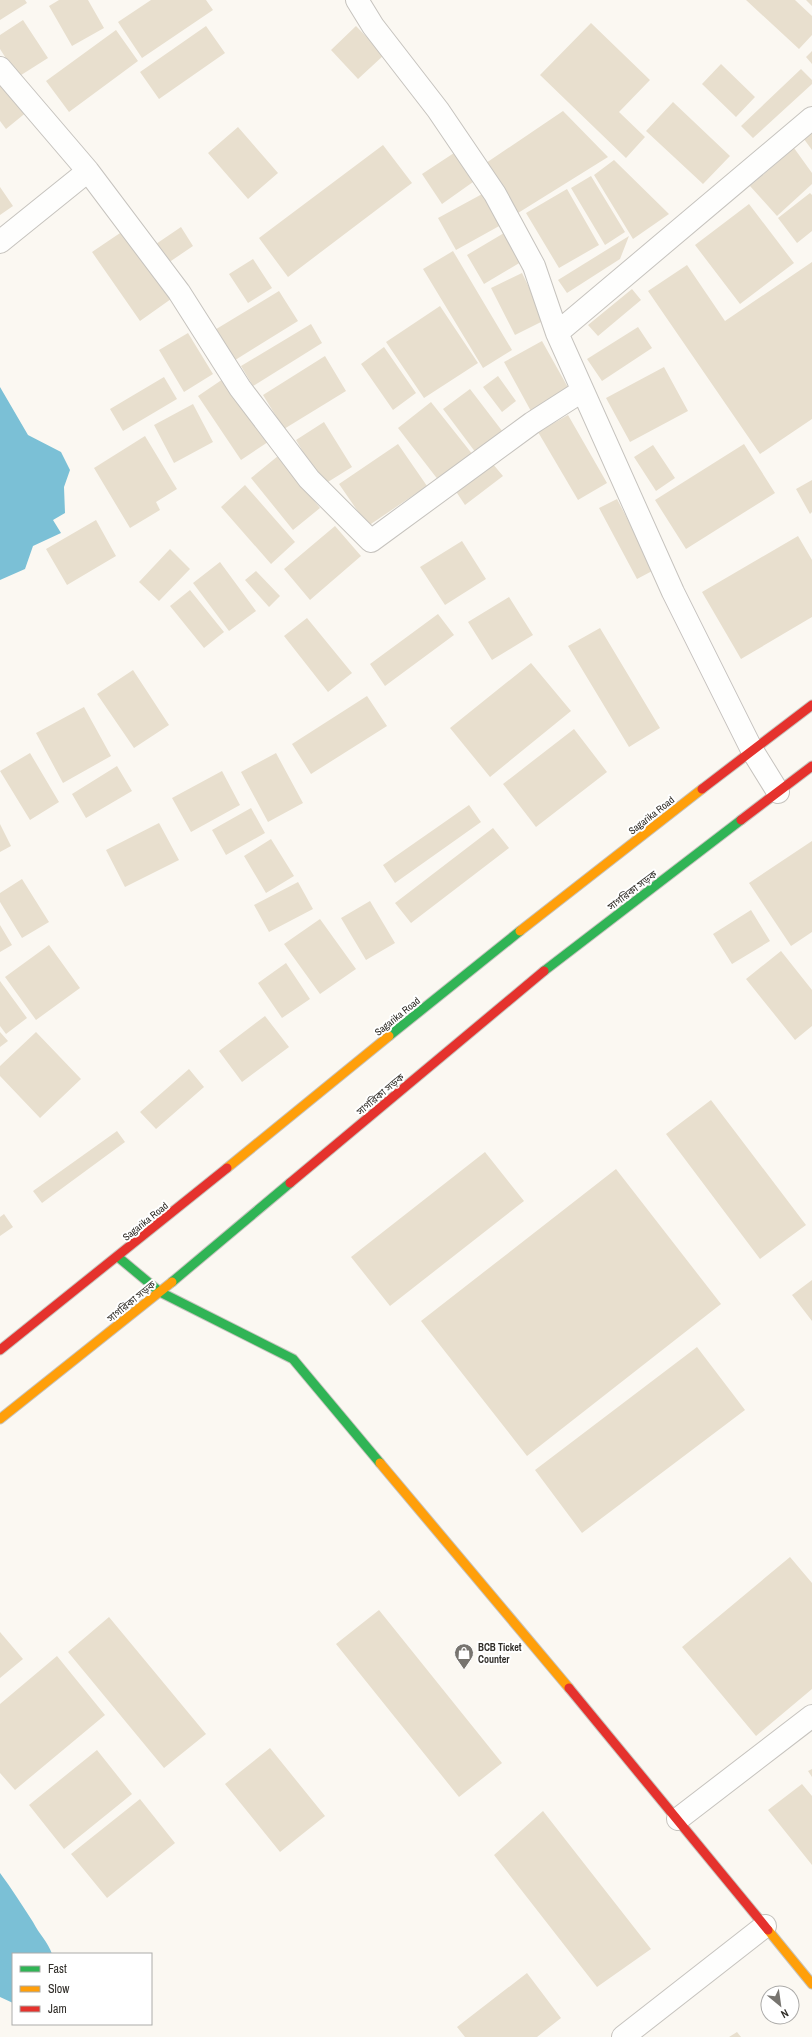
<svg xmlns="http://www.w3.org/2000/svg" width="812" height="2037" font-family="'Archivo Narrow','Noto Sans Bengali',sans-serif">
	<rect width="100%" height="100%" fill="#fbf8f2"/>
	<!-- water -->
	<path fill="#7bc0d6" d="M 0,387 L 28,435 L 61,452 L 70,470 L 64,487 L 65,513 L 53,520 L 61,533 L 33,546 L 25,569 L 0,580 Z
		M 0,1873 C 12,1889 22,1905 33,1922 C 39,1934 48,1942 52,1954 L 13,1954 L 13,2003 L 0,1997 Z"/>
	<!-- building -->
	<path fill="#e8dfce" d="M 0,0 L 25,0 L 27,3 L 0,20 Z
		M 59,0 L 88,0 L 104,28 L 72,46 L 49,6 Z
		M 151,0 L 206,0 L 213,10 L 142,58 L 118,22 Z
		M 746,0 L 795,0 L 812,16 L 812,35 L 799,49 Z
		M 806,0 L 812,0 L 812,6 Z
		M 23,20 L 48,58 L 18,77 L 0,49 L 0,35 Z
		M 591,23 L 650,80 L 619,112 L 645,137 L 626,158 L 540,75 Z
		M 206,26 L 225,53 L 159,99 L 140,72 Z
		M 356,26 L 384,55 L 358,79 L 331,50 Z
		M 116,30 L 138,61 L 69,112 L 46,81 Z
		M 812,51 L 812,64 L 806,57 Z
		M 721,64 L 755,97 L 736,117 L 702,84 Z
		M 801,69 L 812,80 L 812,84 L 753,138 L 741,126 Z
		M 0,76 L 28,111 L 6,129 L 0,121 Z
		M 673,102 L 730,156 L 703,184 L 646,131 Z
		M 563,111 L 608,157 L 518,213 L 486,163 Z
		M 812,126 L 812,150 L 801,135 Z
		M 238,127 L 278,173 L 248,199 L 208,153 Z
		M 383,145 L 412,183 L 288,277 L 259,238 Z
		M 794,148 L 812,173 L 812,184 L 777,216 L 750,186 Z
		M 454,153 L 473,182 L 442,204 L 422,174 Z
		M 614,160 L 669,214 L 633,239 L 594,175 Z
		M 591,176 L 625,232 L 605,245 L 571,188 Z
		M 0,187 L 13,206 L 0,215 Z
		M 567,189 L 599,245 L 559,268 L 526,213 Z
		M 484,193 L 501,225 L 456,250 L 438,218 Z
		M 810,193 L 812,195 L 812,231 L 797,243 L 778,218 Z
		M 749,204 L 794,263 L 740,304 L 695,245 Z
		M 181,227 L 193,246 L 168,263 L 156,244 Z
		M 123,231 L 171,299 L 140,321 L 92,252 Z
		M 504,233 L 521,262 L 484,284 L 467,255 Z
		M 629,236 L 620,259 L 567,293 L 558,280 Z
		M 453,251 L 512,350 L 483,368 L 423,269 Z
		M 253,259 L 272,288 L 248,303 L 229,274 Z
		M 812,262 L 812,419 L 760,454 L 648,291 L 687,265 L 725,321 Z
		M 522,273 L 545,320 L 515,335 L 491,288 Z
		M 632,289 L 641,300 L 598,336 L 588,325 Z
		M 279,291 L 298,321 L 232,362 L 213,331 Z
		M 440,306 L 478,363 L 424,398 L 386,342 Z
		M 311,324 L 322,343 L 253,386 L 241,366 Z
		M 638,327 L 652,348 L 602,381 L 587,359 Z
		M 188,333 L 213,374 L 184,392 L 159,350 Z
		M 542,341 L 570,391 L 532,413 L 504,362 Z
		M 384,347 L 416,393 L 393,410 L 361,364 Z
		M 325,356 L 346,391 L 284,429 L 263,395 Z
		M 664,367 L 688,411 L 630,442 L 606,398 Z
		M 498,376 L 516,401 L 502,412 L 483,387 Z
		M 164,377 L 177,399 L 123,431 L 110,409 Z
		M 226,377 L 268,442 L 241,460 L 198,396 Z
		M 470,389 L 506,436 L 479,457 L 443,409 Z
		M 431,402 L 473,455 L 439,481 L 398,428 Z
		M 193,404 L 213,442 L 174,463 L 154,425 Z
		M 568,415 L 607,483 L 578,500 L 538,432 Z
		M 324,422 L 352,467 L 323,485 L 296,440 Z
		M 145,436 L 177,489 L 156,502 L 160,510 L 130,528 L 94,468 Z
		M 398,444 L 427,486 L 368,526 L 339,484 Z
		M 744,444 L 775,493 L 686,549 L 655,500 Z
		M 653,445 L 675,478 L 656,491 L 634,457 Z
		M 278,456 L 320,508 L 293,530 L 251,478 Z
		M 492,463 L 503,476 L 465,505 L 455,490 Z
		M 812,480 L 812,512 L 810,514 L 796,489 Z
		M 245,485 L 295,542 L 271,564 L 221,507 Z
		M 617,499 L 654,570 L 637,579 L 599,508 Z
		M 96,520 L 116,556 L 67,585 L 46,549 Z
		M 335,526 L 361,556 L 310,600 L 284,569 Z
		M 798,536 L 812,560 L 812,617 L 741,659 L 702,592 Z
		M 462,541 L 486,579 L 445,605 L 420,567 Z
		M 170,549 L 190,569 L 159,601 L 139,582 Z
		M 220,562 L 256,611 L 229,631 L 193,583 Z
		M 256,571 L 280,596 L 269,607 L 245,580 Z
		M 190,590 L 224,632 L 204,648 L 170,606 Z
		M 509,597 L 533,635 L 492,660 L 468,622 Z
		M 438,614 L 454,635 L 385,686 L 370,664 Z
		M 307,618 L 352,673 L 328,692 L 284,636 Z
		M 600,628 L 660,728 L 629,747 L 568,646 Z
		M 531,663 L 571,711 L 490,777 L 450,728 Z
		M 133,670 L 169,725 L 134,748 L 97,694 Z
		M 367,696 L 387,726 L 311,774 L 292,744 Z
		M 84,707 L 111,756 L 63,783 L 36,733 Z
		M 574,729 L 607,772 L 536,827 L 503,784 Z
		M 30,753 L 59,802 L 30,820 L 0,771 Z
		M 276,753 L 303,803 L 268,822 L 241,772 Z
		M 117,766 L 132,791 L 86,818 L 72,794 Z
		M 222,771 L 240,805 L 191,832 L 172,798 Z
		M 469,805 L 481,822 L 395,883 L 383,865 Z
		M 251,808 L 265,833 L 226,855 L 212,830 Z
		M 159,823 L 179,860 L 125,887 L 106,850 Z
		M 0,824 L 11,846 L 0,852 Z
		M 493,828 L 509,848 L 411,923 L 395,903 Z
		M 271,839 L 294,876 L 266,893 L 244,856 Z
		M 812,841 L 812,932 L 791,946 L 749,883 Z
		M 22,879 L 49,922 L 22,938 L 0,902 L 0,893 Z
		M 298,882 L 313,909 L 269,932 L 254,905 Z
		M 370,901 L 395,943 L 366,960 L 341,918 Z
		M 751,910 L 770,941 L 732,964 L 713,934 Z
		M 320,919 L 356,969 L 320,994 L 284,944 Z
		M 0,925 L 12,945 L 0,952 Z
		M 49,945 L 80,988 L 36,1020 L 5,977 Z
		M 781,951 L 812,990 L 812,1026 L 795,1040 L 746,979 Z
		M 286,963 L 310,999 L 282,1018 L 258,983 Z
		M 0,981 L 27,1018 L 6,1034 L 0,1026 Z
		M 265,1016 L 289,1047 L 242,1082 L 219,1051 Z
		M 0,1032 L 8,1041 L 0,1047 Z
		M 36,1032 L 81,1079 L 40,1118 L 0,1076 L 0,1066 Z
		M 189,1069 L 204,1087 L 156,1129 L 140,1112 Z
		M 711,1100 L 806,1225 L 760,1259 L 666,1134 Z
		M 117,1131 L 125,1142 L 42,1203 L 33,1191 Z
		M 485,1152 L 524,1201 L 390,1306 L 351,1257 Z
		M 616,1169 L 721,1304 L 527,1456 L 421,1321 Z
		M 4,1214 L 13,1227 L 0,1236 L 0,1217 Z
		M 812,1280 L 812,1321 L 792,1295 Z
		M 697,1347 L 745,1410 L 582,1533 L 535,1470 Z
		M 790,1557 L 812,1583 L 812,1689 L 756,1736 L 682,1647 Z
		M 379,1610 L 502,1763 L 459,1797 L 336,1644 Z
		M 109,1617 L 206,1734 L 164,1768 L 68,1652 Z
		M 0,1632 L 23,1659 L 0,1678 Z
		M 57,1656 L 105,1715 L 15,1790 L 0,1773 L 0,1704 Z
		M 270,1748 L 325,1816 L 280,1852 L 225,1784 Z
		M 97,1750 L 132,1794 L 64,1849 L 29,1805 Z
		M 812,1769 L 812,1777 L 808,1771 Z
		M 802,1784 L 812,1796 L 812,1865 L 768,1810 Z
		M 140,1799 L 175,1843 L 107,1898 L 71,1854 Z
		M 543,1811 L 651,1949 L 597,1987 L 494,1855 Z
		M 527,1973 L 561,2018 L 537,2037 L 465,2037 L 457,2027 Z
		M 737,2032 L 741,2037 L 729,2037 Z"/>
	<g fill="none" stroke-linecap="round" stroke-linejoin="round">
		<!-- street casing -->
		<g stroke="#c6c3be" stroke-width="24">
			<path id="street" d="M 357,0 L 373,26 L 438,110 L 495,194 L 534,266 L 557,333 L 673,592 L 752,750 L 778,792
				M 0,68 L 88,171
				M 0,242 L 88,171 L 179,292 L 240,388 L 309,479 L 371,541 L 532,423 L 582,391
				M 557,333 L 812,118
				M 678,1819 L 812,1716
				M 623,2037 L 765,1926"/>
		</g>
		<!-- fast casing -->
		<g stroke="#c6c3be" stroke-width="11">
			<path id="fast" d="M 544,971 L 741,820
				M 389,1036 L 520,931
				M 118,1257 L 160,1292 L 293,1359 L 380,1463
				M 172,1282 L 290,1183"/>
		</g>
		<!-- slow casing -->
		<g stroke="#c6c3be" stroke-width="11">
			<path id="slow" d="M 520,931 L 702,789
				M 227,1168 L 389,1036
				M 0,1419 L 172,1282
				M 380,1463 L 569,1688
				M 768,1930 L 812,1984"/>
		</g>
		<!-- jam casing -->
		<g stroke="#c6c3be" stroke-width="11">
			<path id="jam" d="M 702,789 L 812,705
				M 741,820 L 812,766
				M 290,1183 L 544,971
				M 0,1350 L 227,1168
				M 569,1688 L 768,1930"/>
		</g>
		<!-- street -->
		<use href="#street" stroke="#fefefd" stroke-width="22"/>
		<!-- fast -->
		<use href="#fast" stroke="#30b455" stroke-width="9"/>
		<!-- slow -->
		<use href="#slow" stroke="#ff9f0a" stroke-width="9"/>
		<!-- jam -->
		<use href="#jam" stroke="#e5322d" stroke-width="9"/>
	</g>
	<!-- icons -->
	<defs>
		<g id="shop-pin" transform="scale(1)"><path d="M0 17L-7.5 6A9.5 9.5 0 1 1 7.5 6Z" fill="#77746f" stroke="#fff"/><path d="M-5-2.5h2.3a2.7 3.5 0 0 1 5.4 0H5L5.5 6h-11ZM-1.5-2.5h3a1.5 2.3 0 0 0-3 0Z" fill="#fff"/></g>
	</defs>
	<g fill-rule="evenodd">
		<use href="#shop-pin" x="464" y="1653"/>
	</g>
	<g text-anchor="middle" stroke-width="4" stroke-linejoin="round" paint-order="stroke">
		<!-- street labels -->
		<g font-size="10" fill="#302d28" stroke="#fff">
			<text transform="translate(651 815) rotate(-38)" y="4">Sagarika Road</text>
			<text transform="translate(632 890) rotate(-37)" y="4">সাগরিকা সড়ক</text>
			<text transform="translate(397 1016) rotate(-39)" y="4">Sagarika Road</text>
			<text transform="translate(380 1094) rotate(-40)" y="4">সাগরিকা সড়ক</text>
			<text transform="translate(145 1221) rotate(-39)" y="4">Sagarika Road</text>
			<text transform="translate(131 1301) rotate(-39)" y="4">সাগরিকা সড়ক</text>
		</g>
		<!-- poi labels -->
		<g font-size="10" font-weight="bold" fill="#302d28" stroke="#fff" text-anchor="start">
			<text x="478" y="1651">BCB Ticket<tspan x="478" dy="12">Counter</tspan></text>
		</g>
	</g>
	<!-- legend -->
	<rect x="12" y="1953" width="140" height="72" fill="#ffffff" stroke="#acaba9"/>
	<rect x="20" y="1966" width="20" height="6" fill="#30b455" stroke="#acaba9"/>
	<text x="48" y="1973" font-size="12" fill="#302d28">Fast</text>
	<rect x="20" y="1986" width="20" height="6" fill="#ff9f0a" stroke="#acaba9"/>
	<text x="48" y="1993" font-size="12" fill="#302d28">Slow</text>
	<rect x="20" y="2006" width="20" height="6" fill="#e5322d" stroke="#acaba9"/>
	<text x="48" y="2013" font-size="12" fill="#302d28">Jam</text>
	<!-- north arrow -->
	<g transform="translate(780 2005) rotate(151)"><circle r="19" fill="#ffffff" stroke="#acaba9"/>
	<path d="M0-3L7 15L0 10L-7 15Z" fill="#77746f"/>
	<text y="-6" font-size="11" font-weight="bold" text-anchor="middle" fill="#302d28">N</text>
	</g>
</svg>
